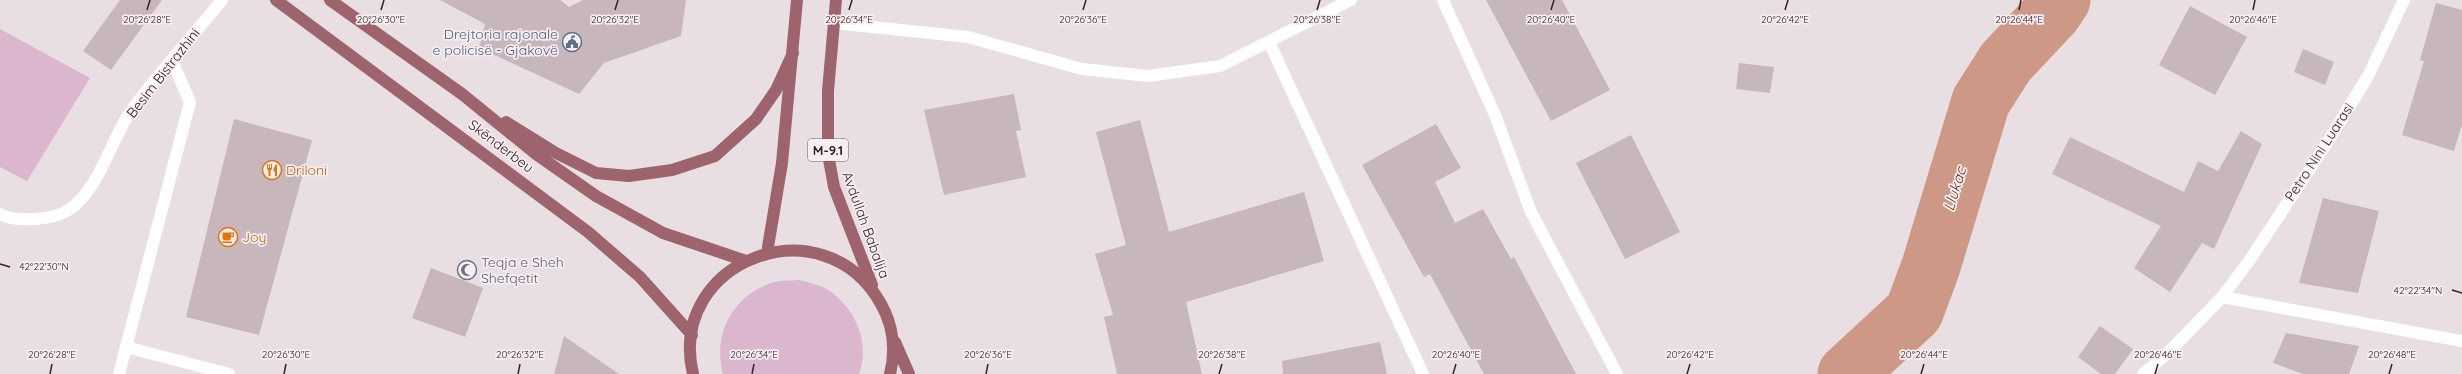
<svg xmlns="http://www.w3.org/2000/svg" width="2462" height="374" font-family="Quicksand,sans-serif">
	<rect width="100%" height="100%" fill="#e9dee2"/>
	<!-- green -->
	<path fill="#dab7ce" d="M 0,29 L 90,78 L 27,181 L 0,167 Z
		M 799,280 C 807,282 816,284 823,287 C 854,304 871,341 859,374 L 723,374 C 712,333 734,294 774,282 C 782,280 791,281 799,280 Z"/>
	<g fill="none" stroke-linecap="round" stroke-linejoin="round">
		<!-- river -->
		<path stroke="#ce9887" stroke-width="59" d="M 1847,374 L 1914,312 L 1931,266 L 1981,101 L 2006,62 L 2053,12 L 2061,0"/>
	</g>
	<!-- building -->
	<path fill="#c7b7bc" d="M 120,0 L 162,0 L 111,70 L 83,51 Z
		M 440,0 L 560,0 L 569,7 L 583,0 L 686,0 L 681,36 L 604,63 L 579,94 L 479,48 L 485,24 Z
		M 1486,0 L 1562,0 L 1610,90 L 1551,121 Z
		M 2436,3 L 2462,10 L 2462,124 L 2454,151 L 2402,135 L 2424,61 L 2420,60 Z
		M 2190,6 L 2247,37 L 2215,95 L 2159,65 Z
		M 2303,49 L 2334,62 L 2325,85 L 2294,72 Z
		M 1739,63 L 1774,67 L 1770,93 L 1736,89 Z
		M 1014,94 L 1021,130 L 1016,131 L 1026,177 L 944,195 L 924,110 Z
		M 234,119 L 312,140 L 259,335 L 186,317 Z
		M 1140,120 L 1169,232 L 1304,192 L 1324,261 L 1186,302 L 1202,374 L 1117,374 L 1104,317 L 1113,315 L 1095,254 L 1126,245 L 1096,132 Z
		M 1436,124 L 1461,168 L 1435,182 L 1455,223 L 1483,209 L 1511,259 L 1514,257 L 1576,374 L 1484,374 L 1430,274 L 1424,277 L 1362,165 Z
		M 2241,131 L 2262,144 L 2214,249 L 2202,243 L 2170,292 L 2134,268 L 2161,226 L 2052,174 L 2070,137 L 2184,192 L 2198,161 L 2218,171 Z
		M 1631,135 L 1680,232 L 1625,259 L 1576,163 Z
		M 2323,198 L 2379,211 L 2358,293 L 2299,283 Z
		M 431,268 L 483,288 L 465,337 L 412,318 Z
		M 2100,326 L 2133,349 L 2115,374 L 2101,374 L 2078,357 Z
		M 2286,333 L 2359,346 L 2349,374 L 2303,374 L 2273,363 Z
		M 564,336 L 619,374 L 554,374 Z
		M 1380,342 L 1387,374 L 1283,374 L 1282,361 Z"/>
	<g fill="none" stroke-linecap="round" stroke-linejoin="round">
		<!-- minor -->
		<path stroke="#fff" stroke-width="12" d="M 1443,0 L 1495,115 L 1531,212 L 1617,374
			M 834,23 L 968,37 L 1082,69 L 1148,76 L 1220,66 L 1351,0
			M 1269,42 L 1423,374
			M 0,214 C 16,223 55,220 70,209 C 100,188 111,139 131,111 C 159,72 192,37 222,0
			M 2222,297 L 2462,341
			M 126,347 L 229,374
			M 119,374 L 190,102 L 172,61
			M 2143,374 L 2167,354 L 2222,297 L 2249,261 L 2327,143 L 2368,76 L 2404,0"/>
		<!-- major -->
		<path stroke="#9e646d" stroke-width="12" d="M 276,0 L 588,232 L 640,277 L 692,335
			M 330,0 L 462,94 L 536,154 L 596,196 L 663,233 L 746,261
			M 836,0 L 828,91 L 828,154 L 834,187 L 872,285
			M 506,122 L 556,153 L 596,173 L 629,176 L 672,170 L 715,156 L 756,119 L 776,90 L 793,53
			M 767,253 L 782,163 L 797,0
			M 895,342 L 909,374
			M 693,374 C 666,260 824,201 881,304 C 893,325 896,350 890,374"/>
	</g>
	<!-- ticks -->
	<path fill="none" stroke="#382024" stroke-width="1.5" d="M 147,10 L 150,0M 381,10 L 384,0M 615,10 L 618,0M 849,10 L 852,0M 1083,10 L 1086,0M 1317,10 L 1320,0M 1551,10 L 1554,0M 1785,10 L 1788,0M 2019,10 L 2021,0M 2253,10 L 2255,0M 0,264 L 10,267M 2452,290 L 2462,293M 50,374 L 52,364M 284,374 L 286,364M 518,374 L 520,364M 752,374 L 754,364M 986,374 L 988,364M 1219,374 L 1222,364M 1453,374 L 1456,364M 1687,374 L 1690,364M 1921,374 L 1924,364M 2155,374 L 2158,364M 2389,374 L 2392,364"/>
	<!-- icons -->
	<defs>
		<g id="civic-ring" transform="scale(1)"><circle r="9.5" fill="#f6eef2" stroke="#5c6f8a" stroke-width="1.5"/><path d="M-.6-6.5H3V-4.5H.6V-3L4-1V1h2V6H-6V1h2V-1L-.6-3ZM-1.2 2.5V6h2.4V2.5Z" fill="#5c6f8a"/></g>
		<g id="restaurant-ring" transform="scale(1)"><circle r="9.5" fill="#f6eef2" stroke="#e8710a" stroke-width="1.5"/><path d="M-5-6h1v4h1v-4h1v4h1v-4h1v5L-1.5 .5V6h-2V.5L-5-1ZM5-6V6H3V1.5H1.5Q1.5-4 5-6Z" fill="#e8710a"/></g>
		<g id="cafe-ring" transform="scale(1)"><circle r="9.5" fill="#f6eef2" stroke="#e8710a" stroke-width="1.5"/><path d="M-5.5-4.5H6V0H3Q3 3.5 0 3.5H-2.5Q-5.5 3.5-5.5 0ZM3-3.2v2h1.7v-2ZM-6 4.5H4V6H-6Z" fill="#e8710a"/></g>
		<g id="mosque-ring" transform="scale(1)"><circle r="9.5" fill="#f6eef2" stroke="#6b7280" stroke-width="1.5"/><path d="M3.5-4.9A6 6 0 1 0 3.5 4.9A5 5 0 1 1 3.5-4.9Z" fill="#6b7280"/></g>
	</defs>
	<g fill-rule="evenodd">
		<use href="#civic-ring" x="572" y="42"/>
		<use href="#restaurant-ring" x="272" y="170"/>
		<use href="#cafe-ring" x="228" y="237"/>
		<use href="#mosque-ring" x="467" y="270"/>
	</g>
	<g text-anchor="middle" stroke-width="3.5" stroke-linejoin="round" paint-order="stroke">
		<!-- shield labels -->
		<rect fill="#f6eef2" stroke="#715e62" stroke-width="1" x="808" y="139" width="40" height="22" rx="3"/>
		<g font-size="13" font-weight="bold" fill="#382024">
			<text x="828" y="155">M-9.1</text>
		</g>
		<!-- service labels -->
		<g font-size="14" fill="#4e5e75" stroke="#f6eef2" text-anchor="end">
			<text x="558" y="39">Drejtoria rajonale<tspan x="558" dy="16">e policisë - Gjakovë</tspan></text>
		</g>
		<!-- street labels -->
		<g font-size="14" fill="#382024" stroke="#f6eef2">
			<text transform="translate(163 73) rotate(-52)" y="5">Besim Bistrazhini</text>
			<text transform="translate(501 146) rotate(37)" y="5">Skënderbeu</text>
			<text transform="translate(2319 152) rotate(-57)" y="5">Petro Nini Luarasi</text>
			<text transform="translate(866 225) rotate(70)" y="5">Avdullah Babalija</text>
		</g>
		<!-- food labels -->
		<g font-size="14" fill="#c56008" stroke="#f6eef2" text-anchor="start">
			<text x="286" y="175">Driloni</text>
			<text x="242" y="242">Joy</text>
		</g>
		<!-- worship labels -->
		<g font-size="14" fill="#5b616d" stroke="#f6eef2" text-anchor="start">
			<text x="481" y="267">Teqja e Sheh<tspan x="481" dy="16">Shefqetit</tspan></text>
		</g>
		<!-- water labels -->
		<g font-size="15" font-style="italic" fill="#72331d" stroke="#f6eef2">
			<text transform="translate(1955 189) rotate(-73)" y="5">Llukac</text>
		</g>
	</g>
	<g font-size="10" text-anchor="middle" fill="#382024" stroke="#f6eef2" stroke-width="3.5" stroke-linejoin="round" paint-order="stroke">
		<text x="147" y="23">20°26'28"E</text>
		<text x="381" y="23">20°26'30"E</text>
		<text x="615" y="23">20°26'32"E</text>
		<text x="849" y="23">20°26'34"E</text>
		<text x="1083" y="23">20°26'36"E</text>
		<text x="1317" y="23">20°26'38"E</text>
		<text x="1551" y="23">20°26'40"E</text>
		<text x="2253" y="23">20°26'46"E</text>
		<text x="1785" y="23">20°26'42"E</text>
		<text x="2019" y="23">20°26'44"E</text>
		<text x="44" y="270">42°22'30"N</text>
		<text x="2418" y="294">42°22'34"N</text>
		<text x="52" y="358">20°26'28"E</text>
		<text x="286" y="358">20°26'30"E</text>
		<text x="520" y="358">20°26'32"E</text>
		<text x="754" y="358">20°26'34"E</text>
		<text x="988" y="358">20°26'36"E</text>
		<text x="1222" y="358">20°26'38"E</text>
		<text x="1456" y="358">20°26'40"E</text>
		<text x="1690" y="358">20°26'42"E</text>
		<text x="1924" y="358">20°26'44"E</text>
		<text x="2158" y="358">20°26'46"E</text>
		<text x="2392" y="358">20°26'48"E</text>
	</g>
</svg>
